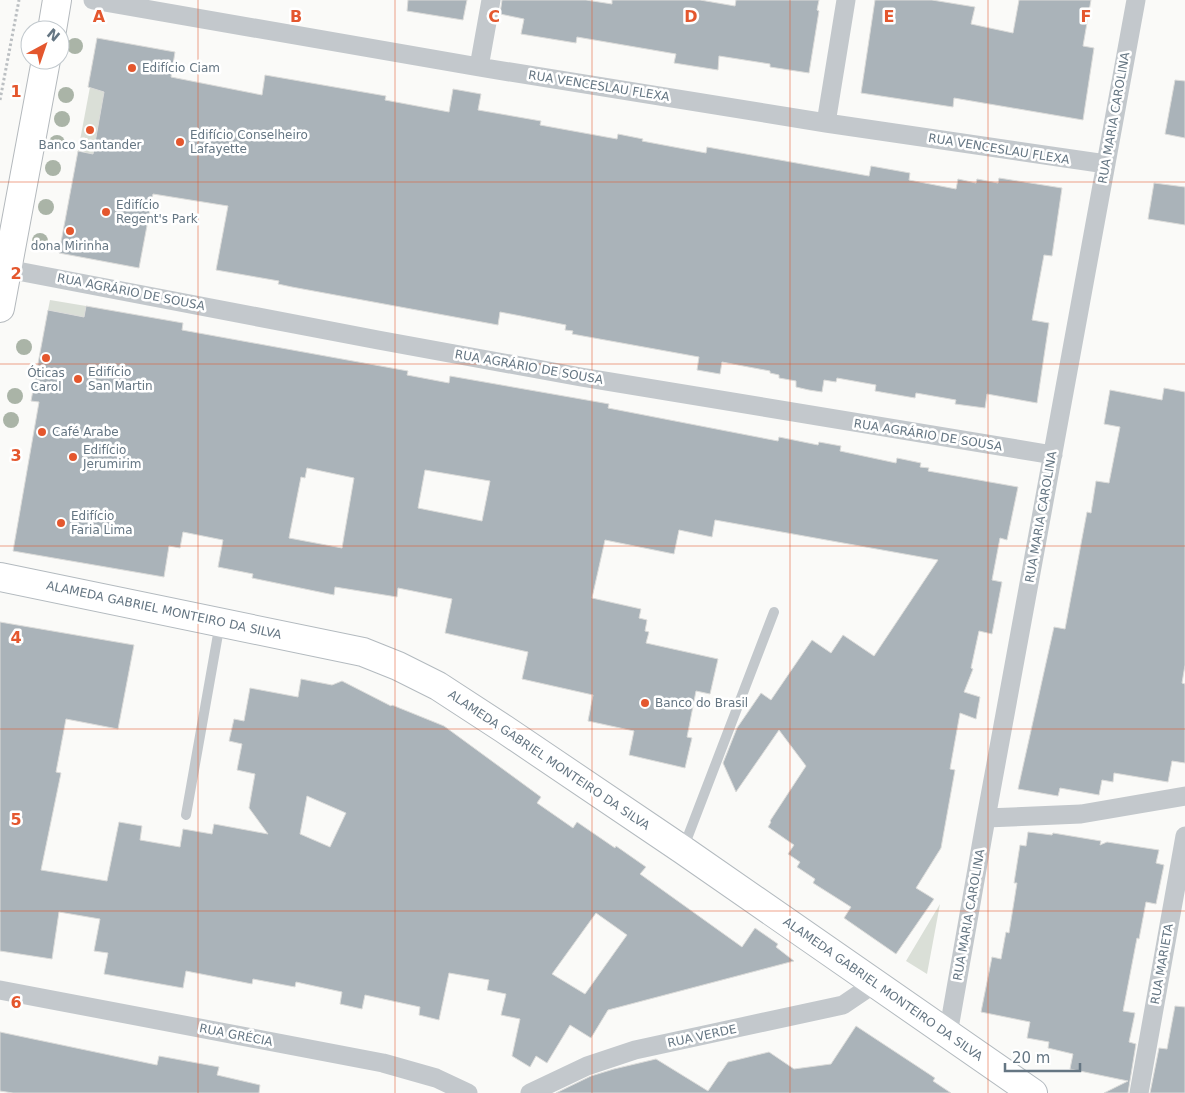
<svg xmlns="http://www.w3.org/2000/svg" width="1185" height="1093" font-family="'DejaVu Sans',sans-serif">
	<rect width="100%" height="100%" fill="#fafaf8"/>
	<!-- green -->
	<path fill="#dadfd7" d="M 90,87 L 105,90 L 93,154 L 78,151 Z
		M 50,300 L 86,306 L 84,317 L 48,310 Z
		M 940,904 L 927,974 L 906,961 Z"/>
	<!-- building -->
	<path fill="#aab3b9" stroke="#dcdcda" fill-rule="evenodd" d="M 408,0 L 467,0 L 463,20 L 407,11 Z
		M 502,0 L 586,0 L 612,4 L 612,0 L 700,0 L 735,6 L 736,0 L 819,0 L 817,10 L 819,11 L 809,73 L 770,67 L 770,64 L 719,56 L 718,70 L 674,63 L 676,54 L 577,37 L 576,43 L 521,34 L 524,19 L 500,14 Z
		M 875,0 L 932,0 L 975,7 L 971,24 L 1013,33 L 1019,0 L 1091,0 L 1083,46 L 1094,48 L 1083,120 L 954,98 L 953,107 L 861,93 Z
		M 97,38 L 175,52 L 171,77 L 262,95 L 265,75 L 386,96 L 385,100 L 449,112 L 453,89 L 481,94 L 478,110 L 541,121 L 540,125 L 617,139 L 618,134 L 643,139 L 642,141 L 706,153 L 707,147 L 869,176 L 871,166 L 910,173 L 909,180 L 956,189 L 958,179 L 976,183 L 977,179 L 998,183 L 999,178 L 1062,188 L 1052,256 L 1044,255 L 1032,320 L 1049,323 L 1037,403 L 987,394 L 985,408 L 955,404 L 956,400 L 916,393 L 915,398 L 875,391 L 876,385 L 837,378 L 836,382 L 824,380 L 822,392 L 809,390 L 796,387 L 796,381 L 779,378 L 779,375 L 770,373 L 770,371 L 722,362 L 720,374 L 697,370 L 699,357 L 572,334 L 573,331 L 565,330 L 566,325 L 521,316 L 500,312 L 498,325 L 292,287 L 278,284 L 279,281 L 216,270 L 228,206 L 153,194 L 139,268 L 59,253 L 78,151 L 93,154 L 104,92 L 88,87 Z
		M 1175,80 L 1185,81 L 1185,138 L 1165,134 Z
		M 1154,183 L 1185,187 L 1185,225 L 1148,219 Z
		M 86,306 L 183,323 L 182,330 L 408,371 L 407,375 L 449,383 L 450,376 L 598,402 L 609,404 L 608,408 L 778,441 L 779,437 L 818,445 L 819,442 L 841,446 L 840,451 L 896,463 L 897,458 L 921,463 L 920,467 L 929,468 L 928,471 L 1018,487 L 1007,540 L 1000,538 L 992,580 L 1002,582 L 992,634 L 979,631 L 971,668 L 973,669 L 964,692 L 980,697 L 976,719 L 960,713 L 950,769 L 955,770 L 941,848 L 916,888 L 934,899 L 896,954 L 844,918 L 851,907 L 813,883 L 815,879 L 797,867 L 800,862 L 788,854 L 794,845 L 768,827 L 771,822 L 770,821 L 806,766 L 779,730 L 736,792 L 723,763 L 737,728 L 761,693 L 771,700 L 812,640 L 831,653 L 843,635 L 874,656 L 938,560 L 715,520 L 712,537 L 679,530 L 674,554 L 605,540 L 592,598 L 641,609 L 639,618 L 647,620 L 645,631 L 649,632 L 646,643 L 718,659 L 710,694 L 696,691 L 687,737 L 692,738 L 685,768 L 629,755 L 634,731 L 588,721 L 593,695 L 522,679 L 528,652 L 445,633 L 452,599 L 398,588 L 397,597 L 335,587 L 334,595 L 252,578 L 253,574 L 218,567 L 223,540 L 183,532 L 180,548 L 169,546 L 164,577 L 13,551 L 39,402 L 31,401 L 48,310 L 84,317 ZM 307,468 L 354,478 L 342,548 L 289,538 L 301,477 L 305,478 ZM 425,470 L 490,481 L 482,521 L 418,508 Z
		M 1164,388 L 1185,392 L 1185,665 L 1182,683 L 1185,684 L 1185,763 L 1172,761 L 1168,782 L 1114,773 L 1113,782 L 1102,780 L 1099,795 L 1060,788 L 1058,796 L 1018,789 L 1054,627 L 1065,629 L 1087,512 L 1091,513 L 1096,481 L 1109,483 L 1120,427 L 1104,424 L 1110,390 L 1162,400 Z
		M 0,622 L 134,645 L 118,729 L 66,719 L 56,772 L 61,773 L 41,870 L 107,881 L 119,822 L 142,826 L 140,840 L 180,847 L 183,829 L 212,834 L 214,824 L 268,834 L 249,808 L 255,774 L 237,770 L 242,744 L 229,741 L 234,719 L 244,721 L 250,688 L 298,697 L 301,679 L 332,685 L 342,681 L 391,706 L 392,705 L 444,726 L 541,797 L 537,803 L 573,828 L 577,822 L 615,848 L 616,846 L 646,867 L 640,874 L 742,947 L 755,928 L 778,944 L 776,947 L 794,961 L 608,1010 L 591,1038 L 570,1025 L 547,1063 L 536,1056 L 530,1067 L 512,1056 L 520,1019 L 501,1015 L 506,994 L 487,990 L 489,980 L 449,973 L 439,1020 L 419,1015 L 420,1007 L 365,995 L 362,1009 L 340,1004 L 342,992 L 296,982 L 295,987 L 253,979 L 252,984 L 186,971 L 183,988 L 104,974 L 108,953 L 94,951 L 100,919 L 59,912 L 52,959 L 0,951 ZM 307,796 L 346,813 L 330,847 L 300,834 ZM 596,913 L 627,935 L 585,994 L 552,974 Z
		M 1028,832 L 1052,835 L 1053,833 L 1101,841 L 1100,845 L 1107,842 L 1159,850 L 1156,863 L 1164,865 L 1156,904 L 1146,902 L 1139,939 L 1137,938 L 1123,1011 L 1135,1013 L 1129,1042 L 1136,1044 L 1128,1093 L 1104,1093 L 1128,1081 L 1070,1069 L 1073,1054 L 1048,1048 L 1049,1042 L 1027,1038 L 1030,1022 L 981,1012 L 992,957 L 1001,959 L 1006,932 L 1009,933 L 1017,883 L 1014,883 L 1020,845 L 1026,846 Z
		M 1175,1006 L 1185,1007 L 1185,1093 L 1150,1093 L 1159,1048 L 1167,1049 Z
		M 856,1026 L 935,1078 L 933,1081 L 951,1093 L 556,1093 L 591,1076 L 614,1069 L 656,1059 L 708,1091 L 728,1062 L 769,1052 L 794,1069 L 831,1064 Z
		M 0,1032 L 157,1065 L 159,1056 L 219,1067 L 217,1075 L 260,1085 L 259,1093 L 13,1093 L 0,1091 Z"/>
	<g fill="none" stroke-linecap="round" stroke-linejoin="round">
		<!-- secondary casing -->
		<g stroke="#b3babf" stroke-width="30">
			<path id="secondary" d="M 0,577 L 363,652 L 398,666 L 438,686 L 504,729 L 683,850 L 1033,1093"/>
		</g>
		<!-- highway casing -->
		<g stroke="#b4b9bd" stroke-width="30">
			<path id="highway" d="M 52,30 L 57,0
				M 0,308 L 46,60"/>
		</g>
		<!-- path -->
		<path stroke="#bbbfc2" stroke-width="3" stroke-dasharray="2.5 2.5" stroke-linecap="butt" d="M 0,100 L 19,0"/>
		<!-- lane -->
		<path stroke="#c3c8cc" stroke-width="10" d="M 186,815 L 220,623
			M 683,849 L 774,612"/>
		<!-- street -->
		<path stroke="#c3c8cc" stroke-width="19" d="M 93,0 L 479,67 L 826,123 L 1106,164
			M 479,67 L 491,0
			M 826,123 L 846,0
			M 7,269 L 378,340 L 581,377 L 1053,455
			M 986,818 L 1081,814 L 1185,796
			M 0,990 L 383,1063 L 436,1078 L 468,1093
			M 948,1034 L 986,818 L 1136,0
			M 530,1093 L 587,1066 L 635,1050 L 843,1005 L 874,984
			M 1139,1093 L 1185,836"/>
		<!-- secondary -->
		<use href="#secondary" stroke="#fff" stroke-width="28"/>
		<!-- highway -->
		<use href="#highway" stroke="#fff" stroke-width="28"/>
	</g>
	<!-- trees -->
	<g fill="#aab4a7">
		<circle cx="75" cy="46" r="8"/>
		<circle cx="66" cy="95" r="8"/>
		<circle cx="62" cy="119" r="8"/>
		<circle cx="57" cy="143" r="8"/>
		<circle cx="53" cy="168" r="8"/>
		<circle cx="46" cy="207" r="8"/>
		<circle cx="40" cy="241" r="8"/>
		<circle cx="24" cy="347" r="8"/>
		<circle cx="15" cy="396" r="8"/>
		<circle cx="11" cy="420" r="8"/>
	</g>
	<!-- grid -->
	<path fill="none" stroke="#e4572e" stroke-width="1" stroke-opacity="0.55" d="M 198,0 L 198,1093M 395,0 L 395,1093M 592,0 L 592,1093M 790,0 L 790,1093M 988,0 L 988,1093M 0,182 L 1185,182M 0,364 L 1185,364M 0,546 L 1185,546M 0,729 L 1185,729M 0,911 L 1185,911"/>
	<!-- markers -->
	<g fill="#e4572e" stroke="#fff" stroke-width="2">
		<circle cx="132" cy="68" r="5"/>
		<circle cx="90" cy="130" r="5"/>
		<circle cx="180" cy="142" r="5"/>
		<circle cx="106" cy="212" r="5"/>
		<circle cx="70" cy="231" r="5"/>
		<circle cx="46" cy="358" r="5"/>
		<circle cx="78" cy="379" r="5"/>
		<circle cx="42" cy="432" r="5"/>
		<circle cx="73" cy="457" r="5"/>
		<circle cx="61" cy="523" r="5"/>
		<circle cx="645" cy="703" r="5"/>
	</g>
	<g text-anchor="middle" stroke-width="5" stroke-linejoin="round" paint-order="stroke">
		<!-- poi labels -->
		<g font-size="12" fill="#657683" stroke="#fff" text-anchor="start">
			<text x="142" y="72">Edifício Ciam</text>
			<text x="190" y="139">Edifício Conselheiro<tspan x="190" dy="14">Lafayette</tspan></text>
			<text x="90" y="149" text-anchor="middle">Banco Santander</text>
			<text x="116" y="209">Edifício<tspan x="116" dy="14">Regent's Park</tspan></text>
			<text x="70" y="250" text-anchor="middle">dona Mirinha</text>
			<text x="88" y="376">Edifício<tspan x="88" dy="14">San Martin</tspan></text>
			<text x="46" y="377" text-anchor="middle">Óticas<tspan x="46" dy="14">Carol</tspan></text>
			<text x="52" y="436">Café Arabe</text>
			<text x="83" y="454">Edifício<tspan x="83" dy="14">Jerumirim</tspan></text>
			<text x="71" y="520">Edifício<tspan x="71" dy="14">Faria Lima</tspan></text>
			<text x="655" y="707">Banco do Brasil</text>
		</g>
		<!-- street labels -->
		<g font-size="12" fill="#657683" stroke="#fff">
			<text transform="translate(599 86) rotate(9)" y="4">RUA VENCESLAU FLEXA</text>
			<text transform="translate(1114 118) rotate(-80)" y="4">RUA MARIA CAROLINA</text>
			<text transform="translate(999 149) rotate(9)" y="4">RUA VENCESLAU FLEXA</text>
			<text transform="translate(131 292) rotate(11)" y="4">RUA AGRÁRIO DE SOUSA</text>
			<text transform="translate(529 367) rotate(10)" y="4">RUA AGRÁRIO DE SOUSA</text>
			<text transform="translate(928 435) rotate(9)" y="4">RUA AGRÁRIO DE SOUSA</text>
			<text transform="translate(1041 517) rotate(-80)" y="4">RUA MARIA CAROLINA</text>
			<text transform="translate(164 610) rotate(12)" y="4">ALAMEDA GABRIEL MONTEIRO DA SILVA</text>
			<text transform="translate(549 760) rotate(34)" y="4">ALAMEDA GABRIEL MONTEIRO DA SILVA</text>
			<text transform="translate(969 915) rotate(-80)" y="4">RUA MARIA CAROLINA</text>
			<text transform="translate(1162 964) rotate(-80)" y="4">RUA MARIETA</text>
			<text transform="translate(883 989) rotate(35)" y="4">ALAMEDA GABRIEL MONTEIRO DA SILVA</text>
			<text transform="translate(236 1035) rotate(11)" y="4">RUA GRÉCIA</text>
			<text transform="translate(702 1036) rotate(-12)" y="4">RUA VERDE</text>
		</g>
	</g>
	<g font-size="16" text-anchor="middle" font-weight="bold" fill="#e4572e" stroke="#fff" stroke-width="5" stroke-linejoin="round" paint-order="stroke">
		<text x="99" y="22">A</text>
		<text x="296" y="22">B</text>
		<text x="494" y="22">C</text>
		<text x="691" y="22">D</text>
		<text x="889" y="22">E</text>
		<text x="1086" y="22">F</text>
		<text x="16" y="97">1</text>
		<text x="16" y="279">2</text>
		<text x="16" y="461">3</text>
		<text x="16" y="643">4</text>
		<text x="16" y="825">5</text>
		<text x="16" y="1008">6</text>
	</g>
	<!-- north arrow -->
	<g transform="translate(45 45) rotate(40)"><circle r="24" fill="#ffffff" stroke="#c1c8cd"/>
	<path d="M0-4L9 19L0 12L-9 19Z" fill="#e4572e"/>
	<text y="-8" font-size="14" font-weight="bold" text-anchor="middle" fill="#657683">N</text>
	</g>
	<!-- scale -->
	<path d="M1005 1063v8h75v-8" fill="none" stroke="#657683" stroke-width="2.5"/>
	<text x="1012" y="1063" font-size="15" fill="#657683" stroke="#ffffff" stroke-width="4" paint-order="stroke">20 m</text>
</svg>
